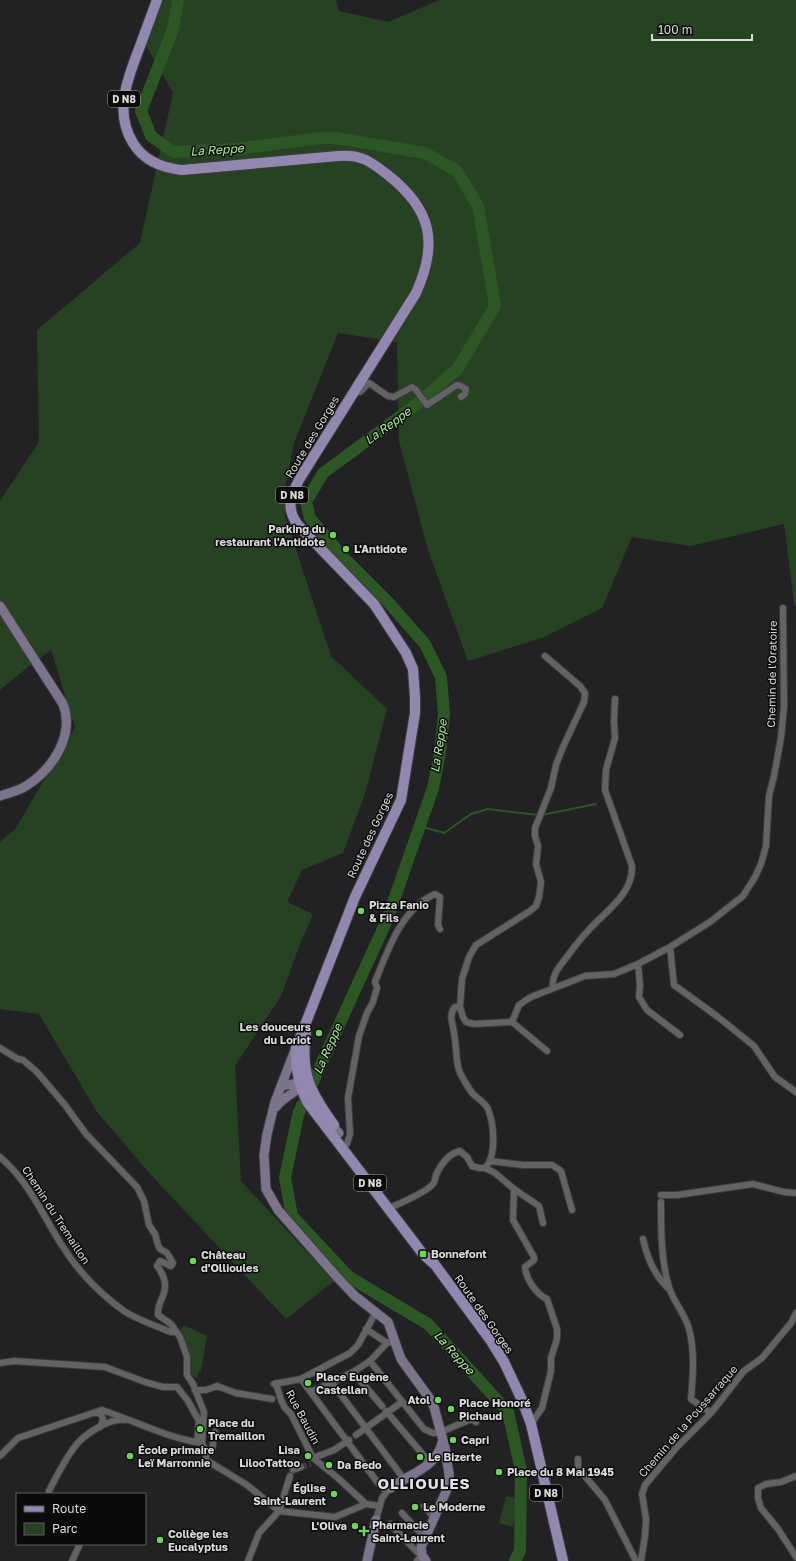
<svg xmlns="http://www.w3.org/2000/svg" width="796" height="1561" font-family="'Golos Text',sans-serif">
	<rect width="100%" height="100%" fill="#222224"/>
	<!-- green -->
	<path fill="#274222" d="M 153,0 L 336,0 L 339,11 L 388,22 L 439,0 L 796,0 L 796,608 L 794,603 L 784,524 L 691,546 L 632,537 L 602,608 L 542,638 L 468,661 L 427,547 L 399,441 L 397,342 L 338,333 L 294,443 L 285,488 L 285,516 L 331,656 L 387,709 L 365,794 L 343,853 L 302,870 L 287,902 L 313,914 L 300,944 L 281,996 L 235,1066 L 241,1181 L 334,1281 L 286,1319 L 153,1177 L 97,1112 L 39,1014 L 0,1009 L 0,842 L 16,828 L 75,727 L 51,650 L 34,662 L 0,690 L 0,501 L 39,442 L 37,330 L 140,243 L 173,93 L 140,35 Z
		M 184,1325 L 207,1336 L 201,1371 L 199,1371 L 197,1378 L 190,1374 L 189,1366 L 190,1356 L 187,1348 L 188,1346 L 185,1345 L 179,1332 Z
		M 506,1496 L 515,1498 L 515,1513 L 513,1527 L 499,1523 Z"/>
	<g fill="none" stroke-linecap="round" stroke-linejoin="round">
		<!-- stream -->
		<path stroke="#2d5625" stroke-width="2" d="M 542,815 L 596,804
			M 420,826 L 444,833 L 471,814 L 488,809 L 538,815"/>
		<!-- river -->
		<path stroke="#2d5625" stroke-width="12" d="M 178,0 L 173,29 L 141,111 L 151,136 L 173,152 L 236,149 L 320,138 L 336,138 L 425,153 L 457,171 L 478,206 L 495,306 L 458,368 L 417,404 L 323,473 L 306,502 L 310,518 L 342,556 L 389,603 L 425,644 L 441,677 L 444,714 L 440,753 L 433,788 L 387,920 L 313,1082
			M 302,1105 L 298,1115 L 285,1178 L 292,1216 L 349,1277 L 428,1324 L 508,1412 L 521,1470 L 520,1551 L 515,1561"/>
		<!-- street-tunnel -->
		<path stroke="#3e3e40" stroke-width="6" stroke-dasharray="6 3" stroke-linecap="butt" d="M 301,1467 L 311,1464"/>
		<!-- street casing -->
		<g stroke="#3e3d3f" stroke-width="8">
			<path id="street" d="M 354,392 L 360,392 L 369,383 L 388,396 L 394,397 L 412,387 L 416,390 L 427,405 L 457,385 L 461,386 L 466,389 L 465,394 L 461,397
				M 545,656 L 580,686 L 585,693 L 584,702 L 563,747 L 556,765 L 551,788 L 535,828 L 535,836 L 538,846 L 536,864 L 541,882 L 539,897 L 536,906 L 530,911 L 476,945 L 469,957 L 462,979 L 460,1007 L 463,1017 L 466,1022 L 474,1024 L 512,1022 L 519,1005 L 531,997 L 585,976 L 614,974 L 638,964 L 670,947 L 710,922 L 734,903 L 743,896 L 755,877 L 761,864 L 766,846 L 769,796 L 774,776 L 781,738 L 784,707 L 783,608
				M 670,947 L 674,985 L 718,1017 L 754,1046 L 775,1077 L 796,1092
				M 638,964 L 640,985 L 639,997 L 647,1010 L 680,1035
				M 553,988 C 551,976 559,967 566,958 C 573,949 579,940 587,932 C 604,912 633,895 632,866 L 605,790 L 606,770 L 615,738 L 614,721 L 615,699
				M 512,1022 L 547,1051
				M 0,1048 L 18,1059 L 23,1060 L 37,1072 L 65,1105 L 86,1134 L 137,1187 L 144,1201 L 149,1225 L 155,1234 L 158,1245 L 160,1249 L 167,1253 L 173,1263 L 171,1266 L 160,1261 L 157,1266 C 161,1271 166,1280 165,1287 C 165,1297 157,1303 158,1315 L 171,1324 L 180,1337 L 187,1357 L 187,1375 L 193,1384 L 204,1412 L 202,1443
				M 347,1144 L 350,1134 L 348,1098 L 359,1036 L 367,1013 L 373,1002 L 377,988 L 375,982 C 388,950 401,909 435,894 L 440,897 L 438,925 L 440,929
				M 0,1157 C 29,1182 41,1212 61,1244 C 77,1270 99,1293 124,1311 C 138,1320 156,1326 171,1332 L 176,1332
				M 490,1161 L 523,1165 L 552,1165 L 561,1171 L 572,1210
				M 485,1168 L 495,1173 L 514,1189 L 539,1206 L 543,1223
				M 514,1189 L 513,1220 L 534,1257 L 534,1260 L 525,1267 C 526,1279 536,1294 547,1299 L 557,1329 L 557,1339 L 551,1358 L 551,1371 L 542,1408 L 531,1424
				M 661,1195 L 677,1195 L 753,1184 L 784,1192 L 796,1193
				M 661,1202 C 661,1229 661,1261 669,1287 C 673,1302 685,1313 689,1329 C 695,1351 693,1376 691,1399 L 711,1413
				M 394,1206 C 403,1202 428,1191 433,1184 C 435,1182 435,1178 436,1175 C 441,1164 448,1154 460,1151 L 467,1157 L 472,1166 L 479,1168 L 485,1168 C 497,1156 494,1124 488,1109 C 485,1102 478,1099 473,1094 C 468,1088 464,1080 460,1073 C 455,1060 457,1047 454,1033 C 453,1024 448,1015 455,1007 L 460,1007
				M 643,1239 C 647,1257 654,1275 668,1288
				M 366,1329 L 387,1343
				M 370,1361 L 424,1429 L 433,1433 L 441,1432 L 471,1419 L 476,1422
				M 0,1363 L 14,1361 L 105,1367 L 145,1382 L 163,1387 L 177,1387 L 188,1401 L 199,1421
				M 353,1372 L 382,1406
				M 301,1379 L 378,1483 L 386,1491
				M 329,1379 L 404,1479
				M 276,1383 L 281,1400 L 285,1408 L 291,1414 L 313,1458 L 339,1479 L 366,1504
				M 274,1384 L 301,1379 L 350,1353 L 358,1345 L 376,1312
				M 195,1390 L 206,1390 L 217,1386 L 236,1393 L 272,1399
				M 311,1392 L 353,1372 L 370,1361 L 387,1343 L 394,1341
				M 386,1411 L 430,1463
				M 94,1413 L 99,1413 L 102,1416 L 103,1420 L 100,1427
				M 356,1435 L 402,1402
				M 197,1442 L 199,1421
				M 202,1443 L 206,1451 L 206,1460 L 247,1485 L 279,1511
				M 206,1451 L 212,1450 L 215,1432
				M 0,1456 L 18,1438 L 102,1410 C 135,1421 167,1438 202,1443
				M 313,1458 L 334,1450 L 349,1440
				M 578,1459 L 578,1468 L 605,1500 L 636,1561
				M 293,1470 L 301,1467
				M 796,1476 L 781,1482 L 766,1484 L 758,1488 L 758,1498 L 761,1508 L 778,1529 L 796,1557
				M 49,1494 L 49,1491 C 57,1475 65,1459 76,1445 C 86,1433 110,1418 125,1420
				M 424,1506 L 435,1519
				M 279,1511 L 335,1517 L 366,1504 L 380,1506
				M 402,1513 L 425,1538
				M 376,1520 L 382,1498 L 389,1489
				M 390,1524 L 417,1552 L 421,1552
				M 72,1561 L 80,1544
				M 248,1561 L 259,1533 L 279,1511 L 290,1476
				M 417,1561 L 422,1555
				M 641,1561 L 645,1536 L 646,1519 L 642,1494 L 645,1485 L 676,1448 L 711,1413 L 744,1371 L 762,1358 L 791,1323 L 796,1313"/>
		</g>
		<!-- secondary casing -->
		<g stroke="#3e3d3f" stroke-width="11">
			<path id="secondary" d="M 0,606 L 63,704 C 75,735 53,769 26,786 C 18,791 9,793 0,796
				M 295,1050 L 275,1102 L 267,1134 L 264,1155 L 266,1189 L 278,1210 L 337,1277 L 355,1296 L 388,1322 L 401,1359 L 430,1399 L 434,1407 L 445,1448 L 449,1474 L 449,1485 L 421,1547 L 422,1555 L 426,1561
				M 281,1086 C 289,1084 299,1082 305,1087
				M 276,1107 C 283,1097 296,1093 304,1083
				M 327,1122 L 339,1133
				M 391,1488 C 409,1474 437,1467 442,1443
				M 367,1561 L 376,1520"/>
		</g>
		<!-- primary casing -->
		<g stroke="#3e3d3f" stroke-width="12">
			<path id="primary" d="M 157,0 C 151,16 145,33 139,49 C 127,80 114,112 133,143 C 144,161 163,168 182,170 L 338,156 C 361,154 370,161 388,175 C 431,209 439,242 416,293 L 300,478 C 291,495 285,508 298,525 L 374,604 L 406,653 L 413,669 L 415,697 L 415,713 L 401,800 L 355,897 L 296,1048 C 295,1067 298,1084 307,1102 L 423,1254 L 434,1264
				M 306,1031 C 300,1073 310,1092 334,1125
				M 430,1258 L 491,1341 L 504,1362 L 522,1400 L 531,1424 L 563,1561"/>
		</g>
		<!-- street -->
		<use href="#street" stroke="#636265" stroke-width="6"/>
		<!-- secondary -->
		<use href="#secondary" stroke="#7b748a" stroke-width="9"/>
		<!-- primary -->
		<use href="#primary" stroke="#9287af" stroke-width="10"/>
	</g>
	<!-- markers -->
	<g fill="#71d35e" stroke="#0c0b0c" stroke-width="1.5">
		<circle cx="333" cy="535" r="4"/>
		<circle cx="346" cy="549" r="4"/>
		<circle cx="361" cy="911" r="4"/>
		<circle cx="319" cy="1033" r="4"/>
		<rect x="419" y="1250" width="8" height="8" rx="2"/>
		<circle cx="193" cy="1261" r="4"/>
		<circle cx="308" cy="1383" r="4"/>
		<circle cx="438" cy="1400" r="4"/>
		<circle cx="451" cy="1409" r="4"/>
		<circle cx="200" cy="1429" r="4"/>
		<circle cx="453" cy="1440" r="4"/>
		<circle cx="130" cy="1456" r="4"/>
		<circle cx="308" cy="1456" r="4"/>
		<circle cx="420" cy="1457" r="4"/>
		<circle cx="329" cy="1465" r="4"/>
		<circle cx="499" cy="1472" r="4"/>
		<circle cx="334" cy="1494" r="4"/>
		<circle cx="415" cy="1507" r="4"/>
		<circle cx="355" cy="1526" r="4"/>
		<path d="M362 1525h4v4h4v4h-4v4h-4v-4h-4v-4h4z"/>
		<circle cx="160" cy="1540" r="4"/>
	</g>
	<g text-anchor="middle" stroke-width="3" stroke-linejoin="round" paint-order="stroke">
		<!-- shield labels -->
		<g fill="#0c0b0c" stroke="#9d9d9e" stroke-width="1">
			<rect x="108" y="91" width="32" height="16" rx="3"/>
			<rect x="276" y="487" width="32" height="16" rx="3"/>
			<rect x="354" y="1175" width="32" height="16" rx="3"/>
			<rect x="530" y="1485" width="32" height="16" rx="3"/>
		</g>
		<g font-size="10" font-weight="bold" fill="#dbdbdc">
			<text x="124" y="103">D N8</text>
			<text x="292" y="499">D N8</text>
			<text x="370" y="1187">D N8</text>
			<text x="546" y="1497">D N8</text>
		</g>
		<!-- street labels -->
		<g font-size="11" fill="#dbdbdc" stroke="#0c0b0c">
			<text transform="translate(312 437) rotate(-59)" y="4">Route des Gorges</text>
			<text transform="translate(772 674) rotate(-89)" y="4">Chemin de l'Oratoire</text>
			<text transform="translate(370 835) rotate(-65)" y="4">Route des Gorges</text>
			<text transform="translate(56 1215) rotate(57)" y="4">Chemin du Tremaillon</text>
			<text transform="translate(484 1314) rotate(55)" y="4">Route des Gorges</text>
			<text transform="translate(303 1417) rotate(62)" y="4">Rue Baudin</text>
			<text transform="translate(688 1421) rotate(-49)" y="4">Chemin de la Poussarraque</text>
		</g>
		<!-- poi labels -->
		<g font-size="11" font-weight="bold" fill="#dbdbdc" stroke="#0c0b0c" text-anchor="start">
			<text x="325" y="533" text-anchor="end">Parking du<tspan x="325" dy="13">restaurant l'Antidote</tspan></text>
			<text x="354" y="553">L'Antidote</text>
			<text x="369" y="909">Pizza Fanio<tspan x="369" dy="13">&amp; Fils</tspan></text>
			<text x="311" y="1031" text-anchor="end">Les douceurs<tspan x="311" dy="13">du Loriot</tspan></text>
			<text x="431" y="1258">Bonnefont</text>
			<text x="201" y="1259">Château<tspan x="201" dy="13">d'Ollioules</tspan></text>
			<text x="316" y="1381">Place Eugène<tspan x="316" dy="13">Castellan</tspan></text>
			<text x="430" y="1404" text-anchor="end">Atol</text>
			<text x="459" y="1407">Place Honoré<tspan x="459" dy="13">Pichaud</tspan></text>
			<text x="208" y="1427">Place du<tspan x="208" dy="13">Tremaillon</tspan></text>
			<text x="461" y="1444">Capri</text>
			<text x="138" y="1454">École primaire<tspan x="138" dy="13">Leï Marronnie</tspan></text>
			<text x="300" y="1454" text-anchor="end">Lisa<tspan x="300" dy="13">LilooTattoo</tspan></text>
			<text x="428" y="1461">Le Bizerte</text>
			<text x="337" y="1469">Da Bedo</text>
			<text x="507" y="1476">Place du 8 Mai 1945</text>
			<text x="326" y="1492" text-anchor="end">Église<tspan x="326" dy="13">Saint-Laurent</tspan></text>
			<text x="423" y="1511">Le Moderne</text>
			<text x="372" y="1529">Pharmacie<tspan x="372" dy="13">Saint-Laurent</tspan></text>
			<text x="347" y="1530" text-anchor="end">L'Oliva</text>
			<text x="168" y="1538">Collège les<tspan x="168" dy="13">Eucalyptus</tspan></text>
		</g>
		<!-- water labels -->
		<g font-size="12" font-style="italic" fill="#adeca1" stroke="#0c0b0c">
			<text transform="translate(217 150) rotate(-4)" y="4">La Reppe</text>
			<text transform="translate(388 426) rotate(-36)" y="4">La Reppe</text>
			<text transform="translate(439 746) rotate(-81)" y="4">La Reppe</text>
			<text transform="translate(328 1049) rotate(-66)" y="4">La Reppe</text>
			<text transform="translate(454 1353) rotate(48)" y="4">La Reppe</text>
		</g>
		<!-- district labels -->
		<g font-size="15" font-weight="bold" letter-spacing="1" fill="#e3e2e6" stroke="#0c0b0c">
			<text x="424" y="1489">OLLIOULES</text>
		</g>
	</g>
	<!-- legend -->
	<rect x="16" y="1493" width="130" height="52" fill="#0c0b0c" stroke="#5f5e5f"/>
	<rect x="24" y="1506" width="20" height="6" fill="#9287af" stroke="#5f5e5f"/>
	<text x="52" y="1513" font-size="12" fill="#dbdbdc">Route</text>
	<rect x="24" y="1523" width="20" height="12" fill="#274222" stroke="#5f5e5f"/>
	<text x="52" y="1533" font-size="12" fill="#dbdbdc">Parc</text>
	<!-- scale -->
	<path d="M652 34v6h100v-6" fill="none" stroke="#dbdbdc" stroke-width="2"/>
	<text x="658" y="34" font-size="12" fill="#dbdbdc" stroke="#0c0b0c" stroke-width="3" paint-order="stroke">100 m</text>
</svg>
